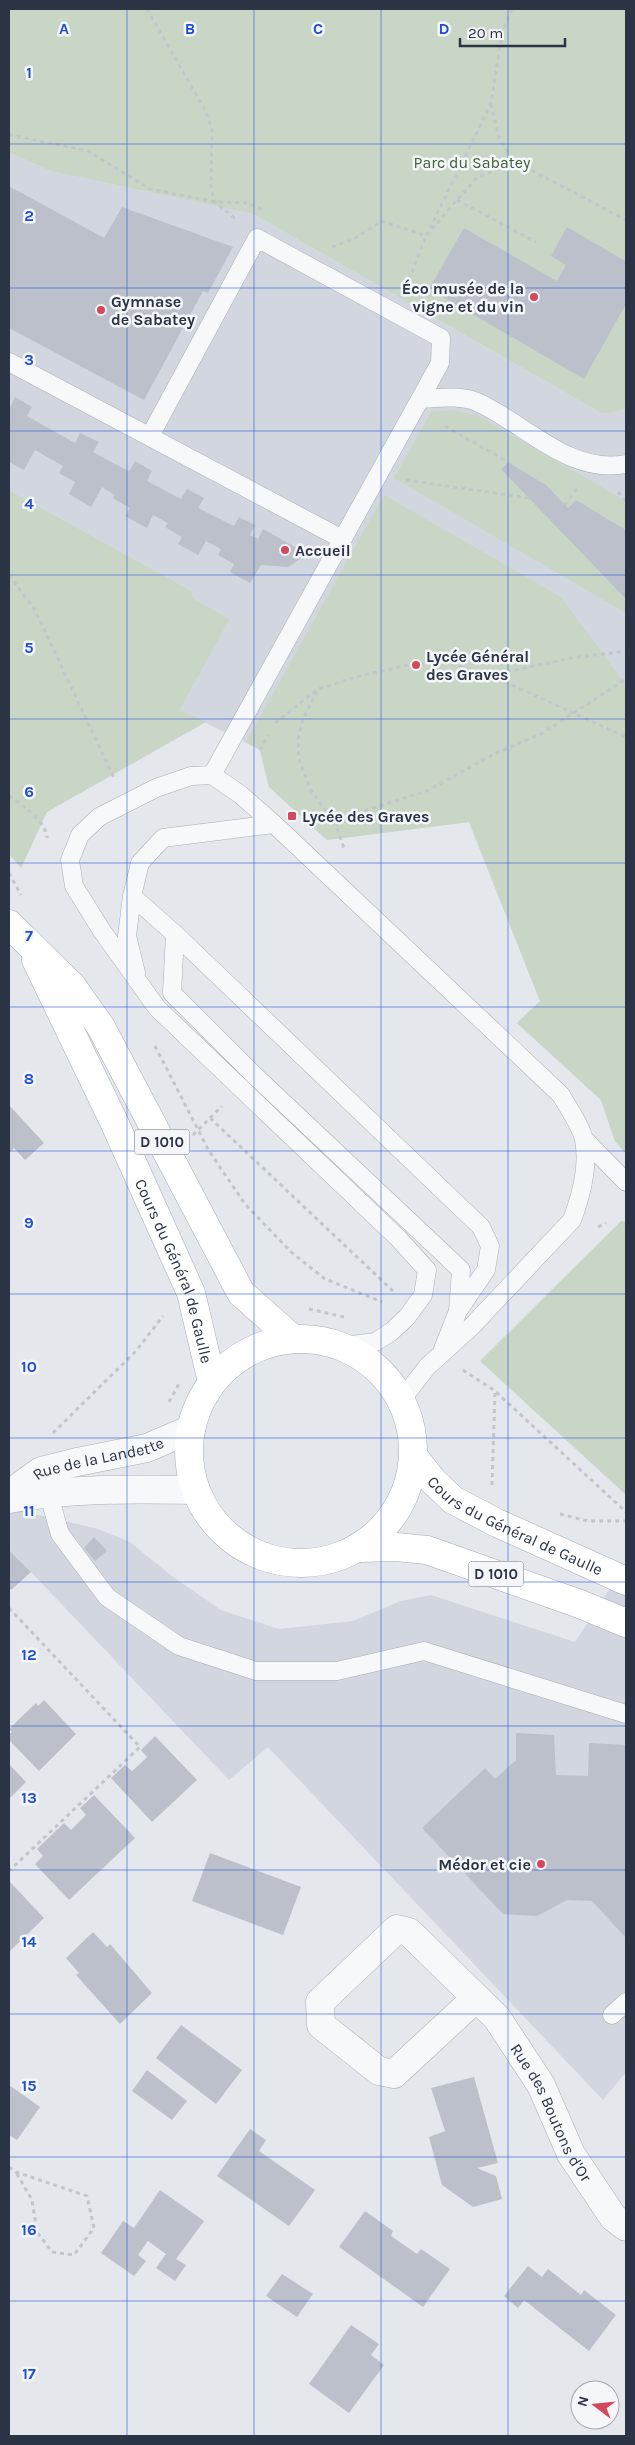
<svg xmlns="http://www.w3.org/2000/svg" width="635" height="2445" font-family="Karla,sans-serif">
	<rect width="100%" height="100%" fill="#e4e7ec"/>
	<!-- built -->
	<path fill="#d2d6de" d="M 9,152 L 50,171 L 253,214 L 603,414 L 623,410 L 626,406 L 626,1154 L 615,1141 L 601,1100 L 517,1023 L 540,1001 L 469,822 L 327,840 L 269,787 L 260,750 L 180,710 L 230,619 L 193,598 L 192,591 L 9,490 Z
		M 9,1508 L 98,1529 L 130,1542 L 173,1577 L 221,1610 L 279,1629 L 353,1621 L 401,1601 L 431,1595 L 575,1642 L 626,1564 L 626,2072 L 603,2100 L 268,1747 L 229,1780 L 9,1549 Z"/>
	<!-- green -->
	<path fill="#c9d6c5" d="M 9,9 L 626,9 L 626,406 L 623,410 L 603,414 L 253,214 L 50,171 L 9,152 Z
		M 453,410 L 479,416 L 626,501 L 626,530 L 576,500 L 568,508 L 546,485 L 508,462 L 501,468 L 626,599 L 626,613 L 394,478 L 431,412 Z
		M 9,490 L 192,591 L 193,598 L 230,619 L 180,710 L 206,722 L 47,812 L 21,868 L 9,854 Z
		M 384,495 L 561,597 L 626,685 L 626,1154 L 615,1141 L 601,1100 L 517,1023 L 540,1001 L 469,822 L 327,840 L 269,787 L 260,750 L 246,742 Z
		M 621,1221 L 626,1222 L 626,1495 L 480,1361 Z"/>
	<!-- building -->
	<path fill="#bbc0ca" d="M 9,186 L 104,238 L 122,207 L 233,247 L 208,293 L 203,291 L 144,400 L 9,328 Z
		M 567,227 L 625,261 L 626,258 L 626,304 L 584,379 L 429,289 L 464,228 L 557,281 L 566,265 L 551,256 Z
		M 15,397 L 32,407 L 27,416 L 75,443 L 80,433 L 99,442 L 93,452 L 115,464 L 129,471 L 135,461 L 152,471 L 147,481 L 181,499 L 187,489 L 204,498 L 198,508 L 234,526 L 239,517 L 255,525 L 250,535 L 258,539 L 263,529 L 307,554 L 288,567 L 261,565 L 250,583 L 230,572 L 234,564 L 218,555 L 221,549 L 206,541 L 198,555 L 178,544 L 182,537 L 165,527 L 168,523 L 153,515 L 147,528 L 125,516 L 130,508 L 113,498 L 115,495 L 102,487 L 91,507 L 69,494 L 75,482 L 59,473 L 63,466 L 35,450 L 24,470 L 9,462 L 9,410 Z
		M 508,462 L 546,485 L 568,508 L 576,500 L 626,530 L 626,599 L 501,469 Z
		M 9,1105 L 44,1143 L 25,1160 L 14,1148 L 9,1153 Z
		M 94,1537 L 107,1551 L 95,1561 L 84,1548 Z
		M 10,1551 L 31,1572 L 11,1590 L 9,1587 Z
		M 44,1700 L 76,1734 L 39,1771 L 9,1740 L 9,1734 L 12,1732 L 9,1729 L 36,1703 L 38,1706 Z
		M 516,1733 L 554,1735 L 556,1775 L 588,1776 L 589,1743 L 626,1745 L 626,1938 L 592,1901 L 567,1900 L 537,1916 L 503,1914 L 422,1828 L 485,1768 L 495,1779 L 516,1760 Z
		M 155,1736 L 197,1780 L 152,1822 L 111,1778 L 125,1765 L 132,1771 L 140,1764 L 147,1757 L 141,1750 Z
		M 9,1764 L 26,1782 L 9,1799 Z
		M 94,1795 L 135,1838 L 69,1900 L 35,1864 L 43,1856 L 37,1849 L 64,1823 L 71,1830 L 86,1815 L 80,1808 Z
		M 210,1853 L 301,1887 L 283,1935 L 192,1901 Z
		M 10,1882 L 44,1918 L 9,1952 L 9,1883 Z
		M 93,1932 L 107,1947 L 110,1944 L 152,1993 L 120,2024 L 76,1975 L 79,1973 L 66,1958 Z
		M 181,2025 L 242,2070 L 216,2104 L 156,2058 Z
		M 147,2070 L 187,2101 L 172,2120 L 132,2091 Z
		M 474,2077 L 498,2163 L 477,2168 L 496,2176 L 502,2199 L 473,2207 L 442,2185 L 429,2137 L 445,2131 L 431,2088 Z
		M 9,2085 L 40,2107 L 17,2140 L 9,2135 Z
		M 250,2129 L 266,2140 L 259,2151 L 315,2190 L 289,2226 L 217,2176 Z
		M 160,2190 L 204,2221 L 176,2259 L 186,2265 L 175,2281 L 156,2268 L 166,2254 L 148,2241 L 138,2255 L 146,2261 L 134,2276 L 101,2253 L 123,2221 L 134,2228 Z
		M 365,2211 L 393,2231 L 391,2236 L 417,2254 L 421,2249 L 450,2269 L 423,2307 L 339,2247 Z
		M 528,2266 L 542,2277 L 548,2269 L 581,2295 L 584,2290 L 616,2315 L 589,2351 L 524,2300 L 518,2308 L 504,2296 Z
		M 282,2274 L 313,2294 L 297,2317 L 266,2296 Z
		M 351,2325 L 379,2344 L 371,2355 L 384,2365 L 349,2413 L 309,2384 Z"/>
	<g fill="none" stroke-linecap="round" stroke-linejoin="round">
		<!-- lane casing -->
		<g stroke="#a9aeb7" stroke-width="19">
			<path id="lane" d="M 9,362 L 342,539
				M 420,399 C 439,398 460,395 477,402 C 526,424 569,475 626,464
				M 150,436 L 257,238 L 441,338 L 440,363 L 212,775
				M 132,896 L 175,934 L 481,1227 L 490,1246 L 486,1270 L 458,1311
				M 175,934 L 172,993 L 253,1074 L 461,1270 L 458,1311 L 443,1349
				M 136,973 L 127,936 L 132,896 L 140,863 L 163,838 L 274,824
				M 584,1139 L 626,1182
				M 344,1346 L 375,1342 L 391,1332 L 407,1317 L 423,1295 L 427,1270 L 398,1238 L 157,1008 L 102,931 L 74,886 L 70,860 L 80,835 L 99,817 L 156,788 L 191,776 L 212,775 L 241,795 L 274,824 L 561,1095 C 568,1108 581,1125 584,1140 C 589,1166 581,1196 572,1220 L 472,1326 L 427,1367 L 402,1399
				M 46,1485 L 60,1534 L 107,1597 L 179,1646 L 256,1671 L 337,1671 L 424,1651 L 626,1714
				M 612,2015 L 626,2002"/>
		</g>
		<!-- street casing -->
		<g stroke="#a9aeb7" stroke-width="29">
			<g id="street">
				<path id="s1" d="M 9,1494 L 41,1471 L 77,1462 L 147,1448 L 191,1429"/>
				<path d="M 9,1499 C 71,1488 132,1489 195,1490"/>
				<path id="s2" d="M 476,1998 L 394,2074 L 379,2071 L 321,2025 L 320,2002 L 397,1929 L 409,1932 L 497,2018 L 541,2085 L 571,2154 L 613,2217 L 626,2227"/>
			</g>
		</g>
		<!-- primary casing -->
		<g stroke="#a3abb8" stroke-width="29">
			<g id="primary">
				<path d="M 9,924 L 72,986 L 101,1027 L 241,1293 L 293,1339"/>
				<path id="s3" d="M 36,960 L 115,1124 L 191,1293 L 212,1382"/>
				<circle cx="301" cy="1451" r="112"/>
				<path id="s4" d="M 414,1457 L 433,1481 L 453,1500 L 497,1523 L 626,1581"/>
				<path d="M 361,1548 L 396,1547 L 427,1550 L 580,1604 L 626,1623"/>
			</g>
		</g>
		<!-- path -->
		<path stroke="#c2c5cb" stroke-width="3" stroke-dasharray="4 4" stroke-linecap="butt" d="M 147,9 L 205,110 L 212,129 L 211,190 L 215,202 L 237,220
			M 491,104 L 500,141 L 516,162
			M 9,136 L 11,135 L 88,151 L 150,189 L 215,202 L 249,203 L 262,210
			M 457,200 L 536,242
			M 332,247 L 354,239 L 382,221 L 426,236 L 491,104 L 502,32 L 512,9
			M 406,287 L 426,236 L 457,200 L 478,177 L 516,162 L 626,220
			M 445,426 L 508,462
			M 406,480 L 529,498
			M 618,492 L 626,501
			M 565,505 L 578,487
			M 9,575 L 35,610 L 114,778
			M 491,675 L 572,658 L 626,651
			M 317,691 L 303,719 L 298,739 L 299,759 L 310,789 L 336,825 L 345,851
			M 275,723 L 318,689 L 359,676 L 412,664 L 447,663 L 490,675 L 626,737
			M 260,750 L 268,735
			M 9,796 C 21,804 47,822 47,838
			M 336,825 L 357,813 L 427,791 L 492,755 L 541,734 L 626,679
			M 9,873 L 21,895
			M 155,1046 L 209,1151 L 245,1204 L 291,1252 L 325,1279 L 382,1302
			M 210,1118 L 393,1291
			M 193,1135 L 222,1106
			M 598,1227 L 606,1223
			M 309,1309 L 344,1317
			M 463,1370 L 495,1391 L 626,1512
			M 169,1402 L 179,1384
			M 53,1433 L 136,1351 L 163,1316
			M 492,1485 L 495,1392
			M 560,1514 L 588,1521 L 626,1521
			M 9,1608 L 140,1747 L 9,1871
			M 9,2167 L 16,2172 L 87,2196 L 94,2228 L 74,2255 L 52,2252 L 37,2232 L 32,2200 L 16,2172"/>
		<!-- lane -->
		<use href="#lane" stroke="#f7f8fa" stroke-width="18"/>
		<!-- street -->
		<use href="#street" stroke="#f7f8fa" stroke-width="28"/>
		<!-- primary -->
		<use href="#primary" stroke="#fff" stroke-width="28"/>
	</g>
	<!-- grid -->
	<path fill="none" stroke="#1d4ed8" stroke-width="1" stroke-opacity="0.55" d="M 127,9 L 127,2436M 254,9 L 254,2436M 381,9 L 381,2436M 508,9 L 508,2436M 9,144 L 626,144M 9,288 L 626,288M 9,431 L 626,431M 9,575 L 626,575M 9,719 L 626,719M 9,863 L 626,863M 9,1007 L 626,1007M 9,1151 L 626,1151M 9,1294 L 626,1294M 9,1438 L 626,1438M 9,1582 L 626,1582M 9,1726 L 626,1726M 9,1870 L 626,1870M 9,2014 L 626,2014M 9,2157 L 626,2157M 9,2301 L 626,2301"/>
	<!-- markers -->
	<g fill="#d1495b" stroke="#f4f6f9" stroke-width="2">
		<circle cx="534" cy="297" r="5"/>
		<circle cx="101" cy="310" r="5"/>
		<circle cx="285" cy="550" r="5"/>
		<circle cx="416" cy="665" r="5"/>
		<rect x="287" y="811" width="10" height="10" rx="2.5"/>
		<circle cx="541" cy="1864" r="5"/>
	</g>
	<g text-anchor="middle" stroke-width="5" stroke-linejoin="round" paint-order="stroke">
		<!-- shield labels -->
		<g fill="#f4f6f9" stroke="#676e7b" stroke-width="1">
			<rect x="134.5" y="1129.5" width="55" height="25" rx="4"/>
			<rect x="468.5" y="1561.5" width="55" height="25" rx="4"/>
		</g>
		<g font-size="15" font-weight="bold" fill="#2b3445">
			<text x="162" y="1147">D 1010</text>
			<text x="496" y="1579">D 1010</text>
		</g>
		<!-- park labels -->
		<g font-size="16" fill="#3f6138" stroke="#f4f6f9">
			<text x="472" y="168">Parc du Sabatey</text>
		</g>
		<!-- poi labels -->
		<g font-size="16" font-weight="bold" fill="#2b3445" stroke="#f4f6f9" text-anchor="start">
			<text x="524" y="294" text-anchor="end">Éco musée de la<tspan x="524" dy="18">vigne et du vin</tspan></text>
			<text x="111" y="307">Gymnase<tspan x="111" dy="18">de Sabatey</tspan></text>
			<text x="295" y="556">Accueil</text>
			<text x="426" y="662">Lycée Général<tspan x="426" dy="18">des Graves</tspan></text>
			<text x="302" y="822">Lycée des Graves</text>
			<text x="531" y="1870" text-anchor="end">Médor et cie</text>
		</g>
		<!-- street labels -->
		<g font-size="16" fill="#2b3445" stroke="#f4f6f9">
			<text dy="6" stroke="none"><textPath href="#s3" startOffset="341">Cours du Général de Gaulle</textPath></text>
			<text dy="6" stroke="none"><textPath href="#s1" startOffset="98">Rue de la Landette</textPath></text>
			<text dy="6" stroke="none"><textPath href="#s4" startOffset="125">Cours du Général de Gaulle</textPath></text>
			<text dy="6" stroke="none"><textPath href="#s2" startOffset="575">Rue des Boutons d'Or</textPath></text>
		</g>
	</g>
	<g font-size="16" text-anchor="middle" font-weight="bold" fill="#1d4ed8" stroke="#f4f6f9" stroke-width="5" stroke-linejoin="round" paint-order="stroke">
		<text x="64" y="34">A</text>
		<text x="190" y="34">B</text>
		<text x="318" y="34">C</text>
		<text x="444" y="34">D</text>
		<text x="29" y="78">1</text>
		<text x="29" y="221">2</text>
		<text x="29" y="365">3</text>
		<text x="29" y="509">4</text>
		<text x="29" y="653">5</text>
		<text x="29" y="797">6</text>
		<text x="29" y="941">7</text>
		<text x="29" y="1084">8</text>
		<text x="29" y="1228">9</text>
		<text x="29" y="1372">10</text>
		<text x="29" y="1516">11</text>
		<text x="29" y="1660">12</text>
		<text x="29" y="1803">13</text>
		<text x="29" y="1947">14</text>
		<text x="29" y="2091">15</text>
		<text x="29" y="2235">16</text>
		<text x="29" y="2379">17</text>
	</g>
	<!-- border -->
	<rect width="635" height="2445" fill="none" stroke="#2b3445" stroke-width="20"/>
	<!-- north arrow -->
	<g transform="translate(595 2405) rotate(286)"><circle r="24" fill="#f4f6f9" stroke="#a4a8b1"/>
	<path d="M0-4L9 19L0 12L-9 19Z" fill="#d1495b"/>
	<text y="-8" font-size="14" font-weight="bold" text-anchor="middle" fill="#2b3445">N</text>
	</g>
	<!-- scale -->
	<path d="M460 38v8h105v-8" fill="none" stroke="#2b3445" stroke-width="2.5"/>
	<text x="468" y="38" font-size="15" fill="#2b3445" stroke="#f4f6f9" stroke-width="4" paint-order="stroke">20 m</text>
</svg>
